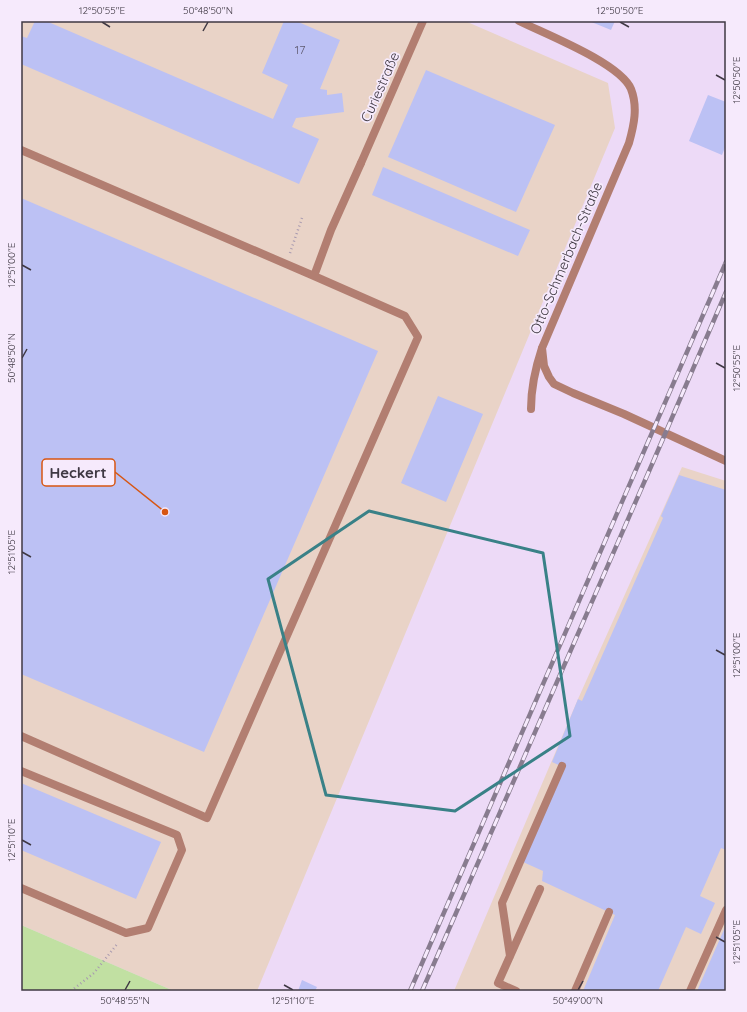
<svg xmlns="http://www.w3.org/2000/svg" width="747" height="1012" font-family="Quicksand,sans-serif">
	<rect width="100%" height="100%" fill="#eddaf7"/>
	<!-- industrial -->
	<path fill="#e9d3c7" d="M 21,21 L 465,21 L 608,83 L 615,128 L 257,991 L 174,991 L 21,925 Z
		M 682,467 L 726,481 L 726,991 L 454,991 L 578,699 Z"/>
	<!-- green -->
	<path fill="#c1e0a2" d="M 21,925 L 174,991 L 21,991 Z"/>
	<!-- building -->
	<path fill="#bcc1f4" d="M 35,21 L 46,21 L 273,119 L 288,85 L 262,73 L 284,21 L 296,21 L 340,40 L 320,89 L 327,90 L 327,95 L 342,93 L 344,112 L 296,118 L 292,127 L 319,139 L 299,184 L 21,64 L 21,36 L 27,38 Z
		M 589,21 L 615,21 L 611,30 Z
		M 426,70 L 555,125 L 516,212 L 388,157 Z
		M 708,95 L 726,102 L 726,145 L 722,155 L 689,141 Z
		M 383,167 L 530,230 L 518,256 L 372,195 Z
		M 21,198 L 378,351 L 204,752 L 21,674 Z
		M 438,396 L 483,414 L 446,502 L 401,483 Z
		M 679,475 L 726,490 L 726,850 L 721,848 L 700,896 L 715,903 L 701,934 L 686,927 L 658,991 L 583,991 L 615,915 L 542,881 L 543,871 L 523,862 L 565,768 L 552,762 L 578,699 L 582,701 L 663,518 L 661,516 Z
		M 21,783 L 161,842 L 136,899 L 21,850 Z
		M 726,925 L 726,991 L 697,991 Z
		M 302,980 L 317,987 L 315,991 L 298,991 Z"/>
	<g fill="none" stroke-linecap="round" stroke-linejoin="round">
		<!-- path -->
		<path stroke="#a799af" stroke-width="2.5" stroke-dasharray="1 3" stroke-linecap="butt" d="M 290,253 L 302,218
			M 71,991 L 94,973 L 118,943"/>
		<!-- service -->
		<path stroke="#b27e71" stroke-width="8" d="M 21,150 L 314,276
			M 531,409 C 531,387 535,369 542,348
			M 21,736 L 207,818 L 418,337 L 405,316 L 314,276 L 331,230 L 361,163
			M 21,771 L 177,835 L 182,850 L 148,928 L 126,933 L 21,888
			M 510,956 L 502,903 L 562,766
			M 516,991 L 498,983 L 540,889
			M 575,991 L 609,912
			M 690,991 L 726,910"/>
		<!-- minor -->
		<path stroke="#b27e71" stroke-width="8" d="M 519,21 C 545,34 620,63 631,89 C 638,107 634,125 629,143 L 542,348 L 544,366 L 549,377 L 554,384 L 573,393 L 624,414 L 726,461
			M 361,163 L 423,21"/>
		<!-- rail casing -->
		<g stroke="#887c8f" stroke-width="4.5">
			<path id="rail" d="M 410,991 L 726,262
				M 422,991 L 653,462 L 726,292"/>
		</g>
		<!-- rail -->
		<use href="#rail" stroke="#f6eafc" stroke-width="3" stroke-dasharray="9" stroke-linecap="butt"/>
	</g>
	<!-- marked area -->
	<path fill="none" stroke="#398187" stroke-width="3" stroke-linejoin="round" d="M 369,511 L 543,553 L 570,736 L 455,811 L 326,795 L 268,579 Z"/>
	<!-- ticks -->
	<path fill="none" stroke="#3f3843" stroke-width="1.5" d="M 102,22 L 110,27M 620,22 L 629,27M 203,31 L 208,22M 716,75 L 725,80M 22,265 L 31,270M 22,358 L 27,349M 716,363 L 725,368M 22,552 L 31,557M 716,650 L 725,655M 22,840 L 31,845M 716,937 L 725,942M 284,985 L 293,990M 125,990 L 130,981M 578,990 L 583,981"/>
	<g text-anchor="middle" stroke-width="3.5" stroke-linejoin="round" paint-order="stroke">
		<!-- number labels -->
		<g font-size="12" fill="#5e5a6f">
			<text x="300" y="54">17</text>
		</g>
		<!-- street labels -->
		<g font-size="14" fill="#3f3843" stroke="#f6eafc">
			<text transform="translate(380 87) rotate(-66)" y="5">Curiestraße</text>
			<text transform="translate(566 258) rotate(-67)" y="5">Otto-Schmerbach-Straße</text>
		</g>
	</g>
	<!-- callouts -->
	<path fill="none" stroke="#d75612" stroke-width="1.5" d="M165 512L115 472"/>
	<circle fill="#d75612" stroke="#f6eafc" stroke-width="1.5" cx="165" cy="512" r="4"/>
	<rect fill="#f6eafc" stroke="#d75612" stroke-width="1.5" x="42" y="459" width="73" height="27" rx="4"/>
	<g font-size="15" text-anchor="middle" font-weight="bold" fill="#3f3843">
		<text x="78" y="478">Heckert</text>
	</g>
	<!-- border -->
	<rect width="747" height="1012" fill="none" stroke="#f6eafc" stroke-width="44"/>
	<rect x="22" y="22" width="703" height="968" fill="none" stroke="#3f3843" stroke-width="1.5"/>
	<g font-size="10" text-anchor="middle" fill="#3f3843">
		<text x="102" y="14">12°50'55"E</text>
		<text x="208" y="14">50°48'50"N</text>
		<text x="620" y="14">12°50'50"E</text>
		<text transform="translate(736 80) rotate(-90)" y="4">12°50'50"E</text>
		<text transform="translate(11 265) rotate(-90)" y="4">12°51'00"E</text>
		<text transform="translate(11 358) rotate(-90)" y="4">50°48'50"N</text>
		<text transform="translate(736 368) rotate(-90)" y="4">12°50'55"E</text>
		<text transform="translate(11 552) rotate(-90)" y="4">12°51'05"E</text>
		<text transform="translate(736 655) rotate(-90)" y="4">12°51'00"E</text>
		<text transform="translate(11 840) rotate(-90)" y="4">12°51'10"E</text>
		<text transform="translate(736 942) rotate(-90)" y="4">12°51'05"E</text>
		<text x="125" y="1004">50°48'55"N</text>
		<text x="293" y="1004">12°51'10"E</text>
		<text x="578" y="1004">50°49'00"N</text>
	</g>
</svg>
